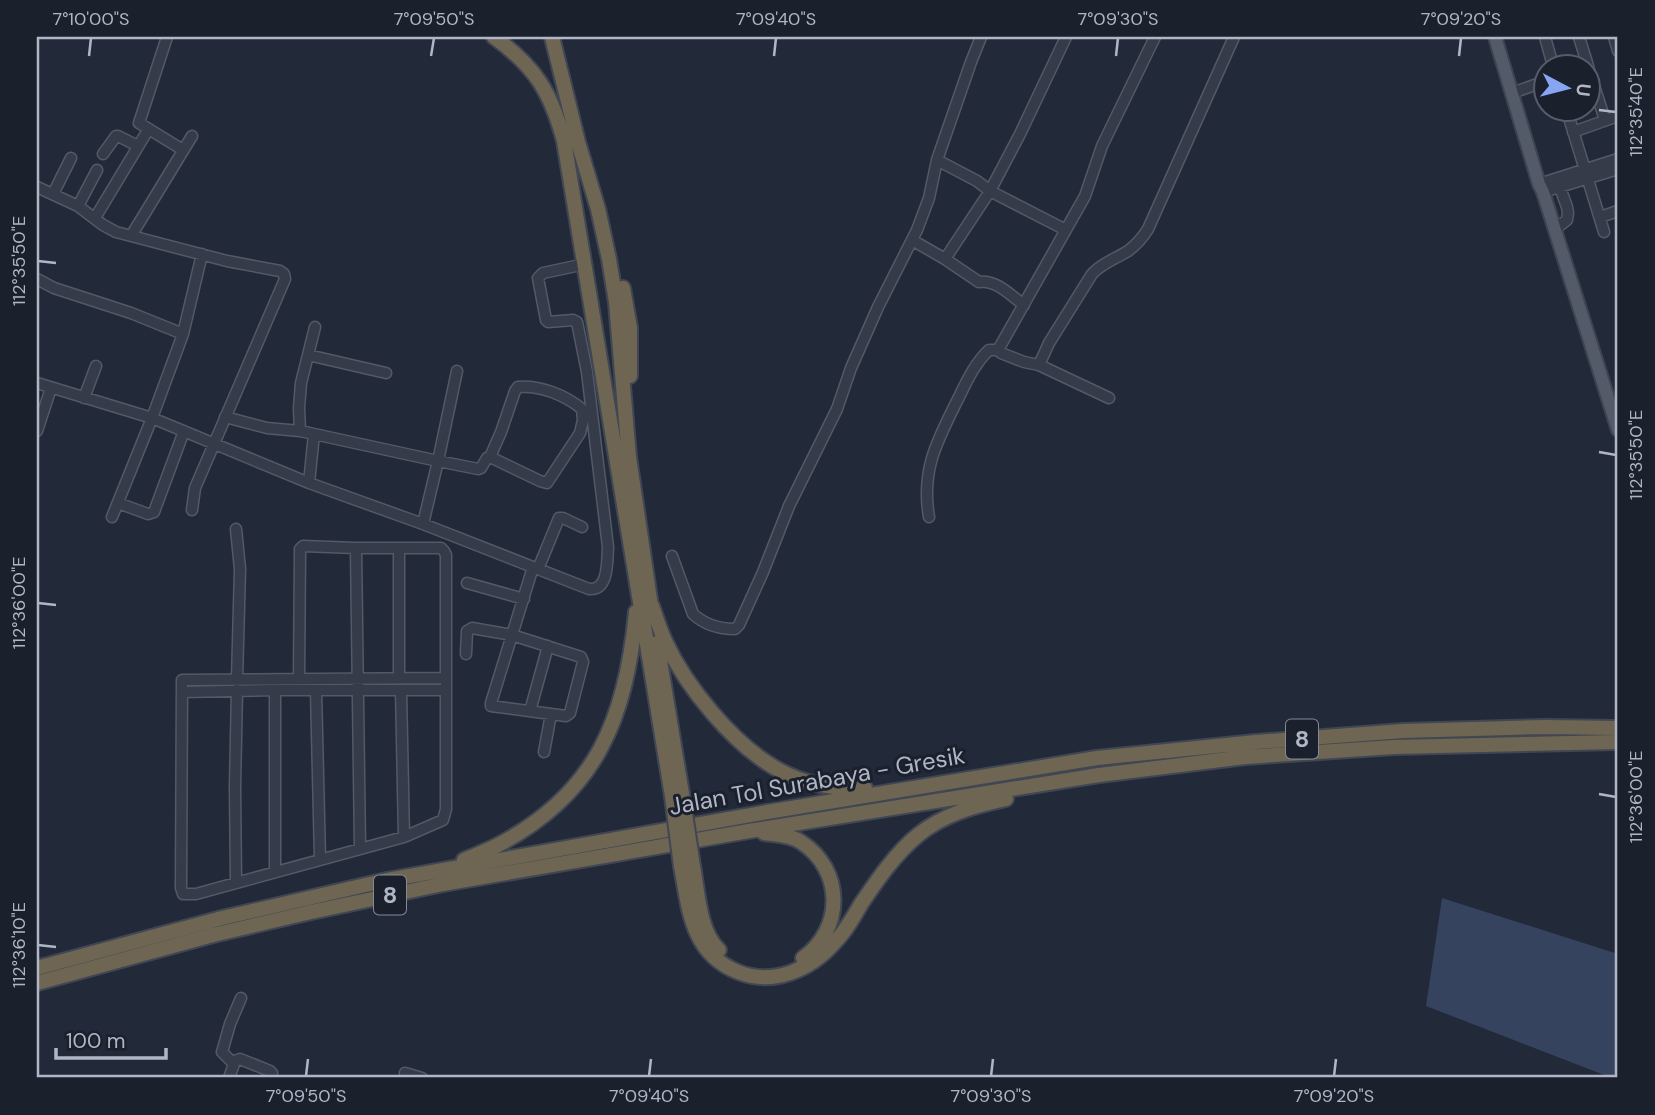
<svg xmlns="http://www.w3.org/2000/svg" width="1655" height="1115" font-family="'DM Sans',sans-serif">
	<rect width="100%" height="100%" fill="#222938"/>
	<!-- water -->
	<path fill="#36435f" d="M 1442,898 L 1618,954 L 1618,1078 L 1612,1078 L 1426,1006 Z"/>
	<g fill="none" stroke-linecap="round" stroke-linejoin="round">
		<!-- minor casing -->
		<g stroke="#535966" stroke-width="13">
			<path id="minor" d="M 167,37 L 139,123 L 183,150
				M 1545,37 L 1553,66
				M 1579,37 L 1588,66
				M 1614,37 L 1618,51
				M 1588,67 L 1605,120
				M 1512,93 L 1546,81
				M 1566,108 L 1604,232
				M 1573,132 L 1618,116
				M 103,154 L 116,136 L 118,136 L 138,146
				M 937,160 L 971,62 L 981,37
				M 1539,184 L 1618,159
				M 37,187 L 78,206 L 103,225 L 116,232 L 227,261 L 280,271 L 284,274 L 285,279 L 195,488 L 192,510
				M 1543,192 L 1618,169
				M 53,194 L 71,158
				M 78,206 L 97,170
				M 1600,217 L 1618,211
				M 95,218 L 148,130
				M 1555,229 L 1567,220 L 1568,213 L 1567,207 L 1558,182
				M 131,236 L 192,136
				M 912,240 L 945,259 L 979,282 C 996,279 1011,296 1024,305
				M 945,259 L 990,191 L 1020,134 L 1066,37
				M 37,279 L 54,288 L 131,313 L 183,334
				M 308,355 L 386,373
				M 1039,365 L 1049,343 L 1092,274 C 1102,263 1115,259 1128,251 C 1136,245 1143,237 1148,229 L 1234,37
				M 37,383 L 152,418 L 309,483 L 423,524 L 589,589 C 609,591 607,561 608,547 L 587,372 L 577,322 L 573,320 L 548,322 L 546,320 L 538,278 L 543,273 L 585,264
				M 84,398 L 96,366
				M 1109,398 L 1039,365 L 1024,362 L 1001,353 L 998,350 L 1085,196 L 1102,146 L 1155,37
				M 225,417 L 267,428 L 300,431
				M 37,431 L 51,388
				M 314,434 L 438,461 L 457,371
				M 309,483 L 314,434 L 300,431 L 299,408 L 301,383 L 315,327
				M 118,503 L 148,514 L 154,512 L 184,431
				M 112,517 L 152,418 L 183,334 L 202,254
				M 929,517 C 921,470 937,441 957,401 C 966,383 974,364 989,350 L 998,350
				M 423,524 L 438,461 L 478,469 L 481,468 L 487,458 L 490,457 L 540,481 L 547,483 L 580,433 L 583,420 L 582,409 C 565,395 540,385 518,387 L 515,391 L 501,432 L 490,457
				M 236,529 L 240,569 L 237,679
				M 356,548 L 360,849
				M 672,556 L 693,614 C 704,624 719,629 735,629 L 739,625 L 763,572 L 789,506 L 837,409 L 851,368 L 878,307 L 917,230 L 929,198 L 937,160 L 977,181 L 990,191 L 1064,229
				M 538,569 L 559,518 L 563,518 L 582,527
				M 467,583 L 524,599
				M 466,654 L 467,631 L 472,628 L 512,635 L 581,657 L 583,662 L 570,713 L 566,716 L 491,706 L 491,703 L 533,567
				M 399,678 L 399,548
				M 299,679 L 300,553 L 300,549 L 303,546 L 356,548 L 441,548 L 444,551 L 446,555 L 446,809 L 443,820 L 404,837 L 196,894 L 183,894 L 181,888 L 182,680 L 446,678
				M 316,690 L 320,859
				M 401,690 L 404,837
				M 182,692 L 275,690 L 446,690
				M 530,711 L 548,646
				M 544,752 L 551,714
				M 275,872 L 275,690
				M 236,883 L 235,787 L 237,690
				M 234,1064 L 222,1052 L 230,1024 L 241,998
				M 405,1073 L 422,1078
				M 229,1078 L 235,1061 L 240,1059 L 270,1071 L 272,1073 L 271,1078"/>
		</g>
		<!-- major casing -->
		<g stroke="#3f4452" stroke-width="16">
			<path id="major" d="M 1495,37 L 1539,184 L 1543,192 L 1618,430"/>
		</g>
		<!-- highway casing -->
		<g stroke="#404653" stroke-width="18">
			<path id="highway" d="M 494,37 C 536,67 551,93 564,141 L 672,796
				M 552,37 L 578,142 L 598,209 L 609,259 L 616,302 L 629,457 L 652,613
				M 623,288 L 630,328 L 630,376
				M 652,606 C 656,617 660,630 665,641 C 686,687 733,744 777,769 C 803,784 836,790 865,788
				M 657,643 L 682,794
				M 764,833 C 777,835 791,835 801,842 C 844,870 844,929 803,958
				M 464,860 C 475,855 487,851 498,845 C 597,793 626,718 636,612
				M 681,866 C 689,909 691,953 738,972 C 773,986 810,970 834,943 C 845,932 853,918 861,904 C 878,879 895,854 918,835 C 944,814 974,806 1006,799
				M 693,866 C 698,892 699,932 719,950
				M 37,968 L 222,918 L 387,880 L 773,811 L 1097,758 L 1256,742 L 1403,731 L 1545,727 L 1618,728
				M 37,983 L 213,935 L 311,912 L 443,884 L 749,831 L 1099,775 L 1245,757 L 1394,747 L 1618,742"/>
		</g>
		<!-- minor -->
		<use href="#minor" stroke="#353b48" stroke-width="10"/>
		<!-- major -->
		<use href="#major" stroke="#535a68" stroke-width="12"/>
		<!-- highway -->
		<use href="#highway" stroke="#6e6653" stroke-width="14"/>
		<!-- highway-bridge casing -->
		<g stroke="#404653" stroke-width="18" stroke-linecap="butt">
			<path id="highway-bridge" d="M 682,794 L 693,866
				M 672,796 L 681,866"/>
		</g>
		<!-- highway-bridge -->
		<use href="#highway-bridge" stroke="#6e6653" stroke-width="14"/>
	</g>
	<!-- ticks -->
	<path fill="none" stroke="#b0b6c5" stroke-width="2.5" d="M 89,56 L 91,38M 431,56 L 434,38M 774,56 L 776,38M 1116,56 L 1118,38M 1459,56 L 1461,38M 1599,110 L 1616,112M 38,261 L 56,263M 1599,452 L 1616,455M 38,603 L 56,605M 1599,794 L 1616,797M 38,945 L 56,947M 306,1076 L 308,1059M 649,1076 L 651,1059M 991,1076 L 993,1059M 1334,1076 L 1336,1059"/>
	<g text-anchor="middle" stroke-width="6" stroke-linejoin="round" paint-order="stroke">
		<!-- shield labels -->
		<g fill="#1b202d" stroke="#838997" stroke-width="2">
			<rect x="1286" y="719.5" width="32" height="39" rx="5"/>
			<rect x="374" y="875.5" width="32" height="39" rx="5"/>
		</g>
		<g font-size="23" font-weight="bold" fill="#b0b6c5">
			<text x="1302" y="747">8</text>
			<text x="390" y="903">8</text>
		</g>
		<!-- street labels -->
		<g font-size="24" fill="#b0b6c5" stroke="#1b202d">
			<text transform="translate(817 781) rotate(-10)" y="8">Jalan Tol Surabaya - Gresik</text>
		</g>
	</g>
	<!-- border -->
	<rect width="1655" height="1115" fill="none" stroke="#1b202d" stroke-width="77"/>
	<!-- north arrow -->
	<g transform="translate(1567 88) rotate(97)"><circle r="33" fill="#1b202d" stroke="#575c6a" stroke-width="2"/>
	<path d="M0-5L12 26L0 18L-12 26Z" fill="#87a5f3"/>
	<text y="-10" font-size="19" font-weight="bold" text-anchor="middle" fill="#b0b6c5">U</text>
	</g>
	<!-- scale -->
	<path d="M56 1048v10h110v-10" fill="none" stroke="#b0b6c5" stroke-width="3.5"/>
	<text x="66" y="1048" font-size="21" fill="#b0b6c5" stroke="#1b202d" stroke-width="5" paint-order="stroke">100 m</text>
	<rect x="38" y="38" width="1578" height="1038" fill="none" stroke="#b0b6c5" stroke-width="2.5"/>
	<g font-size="18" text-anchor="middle" fill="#b0b6c5">
		<text x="91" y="25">7°10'00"S</text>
		<text x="434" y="25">7°09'50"S</text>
		<text x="776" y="25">7°09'40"S</text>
		<text x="1118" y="25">7°09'30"S</text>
		<text x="1461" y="25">7°09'20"S</text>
		<text transform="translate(1636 112) rotate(-90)" y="6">112°35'40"E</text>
		<text transform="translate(19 261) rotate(-90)" y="6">112°35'50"E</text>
		<text transform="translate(1636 455) rotate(-90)" y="6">112°35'50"E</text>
		<text transform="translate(19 603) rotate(-90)" y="6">112°36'00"E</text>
		<text transform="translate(1636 797) rotate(-90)" y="6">112°36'00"E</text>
		<text transform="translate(19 945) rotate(-90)" y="6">112°36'10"E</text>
		<text x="306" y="1102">7°09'50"S</text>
		<text x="649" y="1102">7°09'40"S</text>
		<text x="991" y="1102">7°09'30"S</text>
		<text x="1334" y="1102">7°09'20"S</text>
	</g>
</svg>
